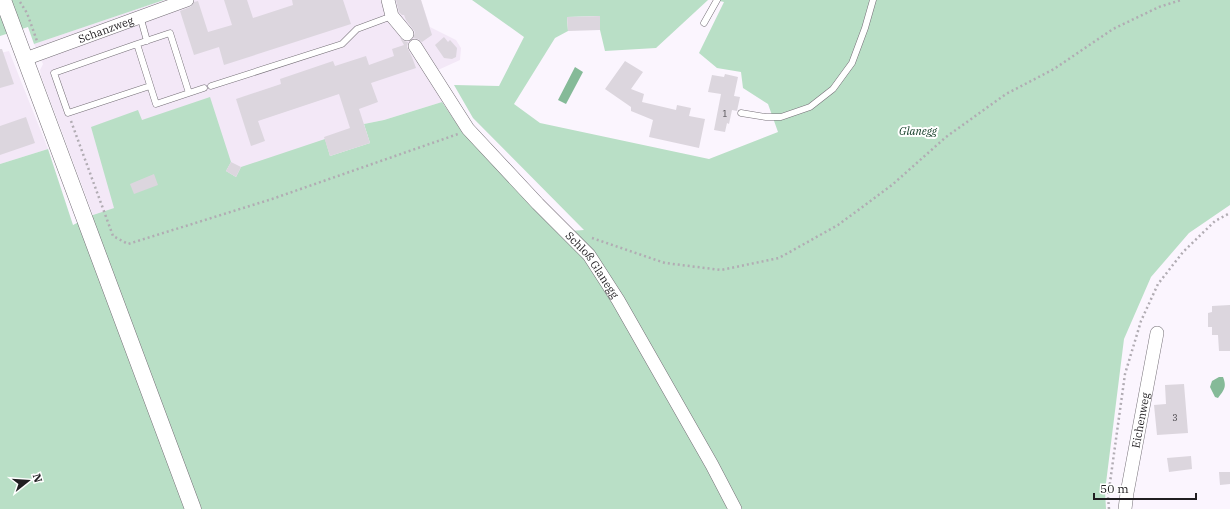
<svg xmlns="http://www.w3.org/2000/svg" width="1230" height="509" font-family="'IBM Plex Serif',serif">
	<rect width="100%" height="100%" fill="#fbf5fe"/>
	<!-- built -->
	<path fill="#f3e8f7" d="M 164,0 L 421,0 L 430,27 L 456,40 L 461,48 L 460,60 L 438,70 L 454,95 L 442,102 L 384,120 L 364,124 L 370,143 L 330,156 L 324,140 L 236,177 L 226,172 L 93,215 L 41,76 L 40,70 L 43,64 L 34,44 Z
		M 9,51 L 48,149 L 0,164 L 0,53 Z"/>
	<!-- green -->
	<path fill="#b9dfc6" d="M 0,0 L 164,0 L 34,44 L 28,27 L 0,36 Z
		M 472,0 L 708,0 L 656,48 L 605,51 L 600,30 L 600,16 L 567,17 L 568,31 L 555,38 L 514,104 L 540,123 L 709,159 L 778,132 L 768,104 L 743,88 L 741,72 L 717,68 L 699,53 L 724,2 L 715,0 L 1230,0 L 1230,205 L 1189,233 L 1151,277 L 1124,339 L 1105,491 L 1106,509 L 0,509 L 0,164 L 48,149 L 73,225 L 93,215 L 114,208 L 91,127 L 138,110 L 142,120 L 210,97 L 231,162 L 226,171 L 236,177 L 241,167 L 325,139 L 330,156 L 370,143 L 364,124 L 384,120 L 442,102 L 463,133 L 557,232 L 584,230 L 473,118 L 454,85 L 499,86 L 524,37 Z"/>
	<!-- water -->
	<path fill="#85ba98" d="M 575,67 L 583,72 L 566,104 L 558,100 Z
		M 1219,377 L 1223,377 C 1227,387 1224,390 1218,398 L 1215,397 L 1210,387 L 1212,381 Z"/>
	<!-- building -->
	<path fill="#dcd6de" d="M 224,0 L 247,0 L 253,18 L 293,5 L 292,0 L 343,0 L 351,24 L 224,65 L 219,47 L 194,55 L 180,11 L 190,7 L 194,2 L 198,1 L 208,32 L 232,25 Z
		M 396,0 L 421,0 L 432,35 L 422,42 L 418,39 L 413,38 L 415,32 L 406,20 L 404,15 L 402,15 L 399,12 Z
		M 600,16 L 600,30 L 568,31 L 567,17 Z
		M 444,37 L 448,42 L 450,40 L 457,48 L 456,57 L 452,59 L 444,58 L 435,45 Z
		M 400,38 L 404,41 L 408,42 L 407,47 L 412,57 L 416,68 L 371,83 L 378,102 L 359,109 L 370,143 L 330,156 L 324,137 L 350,128 L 339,94 L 258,121 L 265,141 L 251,146 L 236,99 L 281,84 L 280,79 L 333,61 L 335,66 L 366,56 L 369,65 L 394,56 L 392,49 L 404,45 Z
		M 0,49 L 2,49 L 14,84 L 0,88 Z
		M 625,61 L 643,72 L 631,89 L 644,94 L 642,102 L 676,110 L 677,105 L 691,108 L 689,116 L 705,119 L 699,148 L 649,137 L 653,120 L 631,111 L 631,107 L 605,89 Z
		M 725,74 L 738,77 L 734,96 L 740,97 L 737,111 L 732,110 L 729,124 L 727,123 L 725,132 L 714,130 L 721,94 L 708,92 L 712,75 L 724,77 Z
		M 26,117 L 35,143 L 0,155 L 0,126 Z
		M 231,162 L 241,167 L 236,177 L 226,171 Z
		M 154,174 L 158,185 L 134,194 L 130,184 Z
		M 1230,305 L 1230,351 L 1219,351 L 1218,335 L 1212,335 L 1212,327 L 1208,327 L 1208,313 L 1212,312 L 1212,306 Z
		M 1184,384 L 1188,433 L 1157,435 L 1154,405 L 1166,404 L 1165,385 Z
		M 1191,456 L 1192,469 L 1169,472 L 1167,458 Z
		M 1219,472 L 1230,472 L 1230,484 L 1220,485 Z"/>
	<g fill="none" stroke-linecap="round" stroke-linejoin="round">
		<!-- service casing -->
		<g stroke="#746f76" stroke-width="7">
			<path id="service" d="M 142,23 L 147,41
				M 704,23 L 717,0
				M 137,44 L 54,73 L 68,113 L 150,86
				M 211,86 L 342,44 L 357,29 L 392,16
				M 189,93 L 170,33 L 137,44 L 156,104 L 204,88
				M 741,113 L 766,117 L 781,117 L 810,107 L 833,89 L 852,63 L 865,28 L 873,0"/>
		</g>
		<!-- minor casing -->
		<g stroke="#746f76" stroke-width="14">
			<g id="minor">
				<path d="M 388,0 L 392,16 L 407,34"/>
				<path id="s1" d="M 415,46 L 468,129 L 538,204 L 589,255 L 618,300 L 712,465 L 735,509"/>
				<path id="s2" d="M 25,59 L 187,0"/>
				<path id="s3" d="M 1125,509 L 1127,493 L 1157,333"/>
			</g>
		</g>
		<!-- tertiary casing -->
		<g stroke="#746f76" stroke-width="17">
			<path id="tertiary" d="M 3,0 L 193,509"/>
		</g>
		<!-- path -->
		<path stroke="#b1acb3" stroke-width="2.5" stroke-dasharray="2 3" stroke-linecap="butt" d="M 20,2 L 27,13 L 37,41
			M 71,121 L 113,236 L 128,244 L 272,199 L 458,134
			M 592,238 L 665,263 L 721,270 L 779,258 L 838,225 L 892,185 L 946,137 L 1006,94 L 1054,69 L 1113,29 L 1159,7 L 1181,0
			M 1109,509 L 1108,497 L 1125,374 L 1141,321 L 1158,284 L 1183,252 L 1215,221 L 1230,213"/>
		<!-- service -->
		<use href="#service" stroke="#fff" stroke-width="6"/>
		<!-- minor -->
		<use href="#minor" stroke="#fff" stroke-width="13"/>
		<!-- tertiary -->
		<use href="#tertiary" stroke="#fff" stroke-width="16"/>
	</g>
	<g text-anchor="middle" stroke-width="4" stroke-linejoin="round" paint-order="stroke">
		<!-- number labels -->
		<g font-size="9" fill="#4f4c50">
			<text x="725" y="117">1</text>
			<text x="1175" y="421">3</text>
		</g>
		<!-- street labels -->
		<g font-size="11" fill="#201e21" stroke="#fff">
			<text dy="4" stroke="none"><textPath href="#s2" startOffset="86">Schanzweg</textPath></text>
			<text dy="4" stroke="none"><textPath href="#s1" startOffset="283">Schloß Glanegg</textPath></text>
			<text dy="4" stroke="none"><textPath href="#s3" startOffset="90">Eichenweg</textPath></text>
		</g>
		<!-- park labels -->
		<g font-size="11" font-style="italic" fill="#103b24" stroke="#fff">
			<text x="918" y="135">Glanegg</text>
		</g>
	</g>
	<!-- north arrow -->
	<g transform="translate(28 481) rotate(73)" stroke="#ffffff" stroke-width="3" paint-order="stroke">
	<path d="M0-3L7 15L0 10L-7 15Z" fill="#201e21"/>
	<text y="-6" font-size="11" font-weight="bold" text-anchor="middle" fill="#201e21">N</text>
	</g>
	<!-- scale -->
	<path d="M1094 493v6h102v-6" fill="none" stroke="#201e21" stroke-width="2"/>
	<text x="1100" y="493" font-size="12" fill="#201e21" stroke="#ffffff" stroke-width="3" paint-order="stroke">50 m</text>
</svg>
